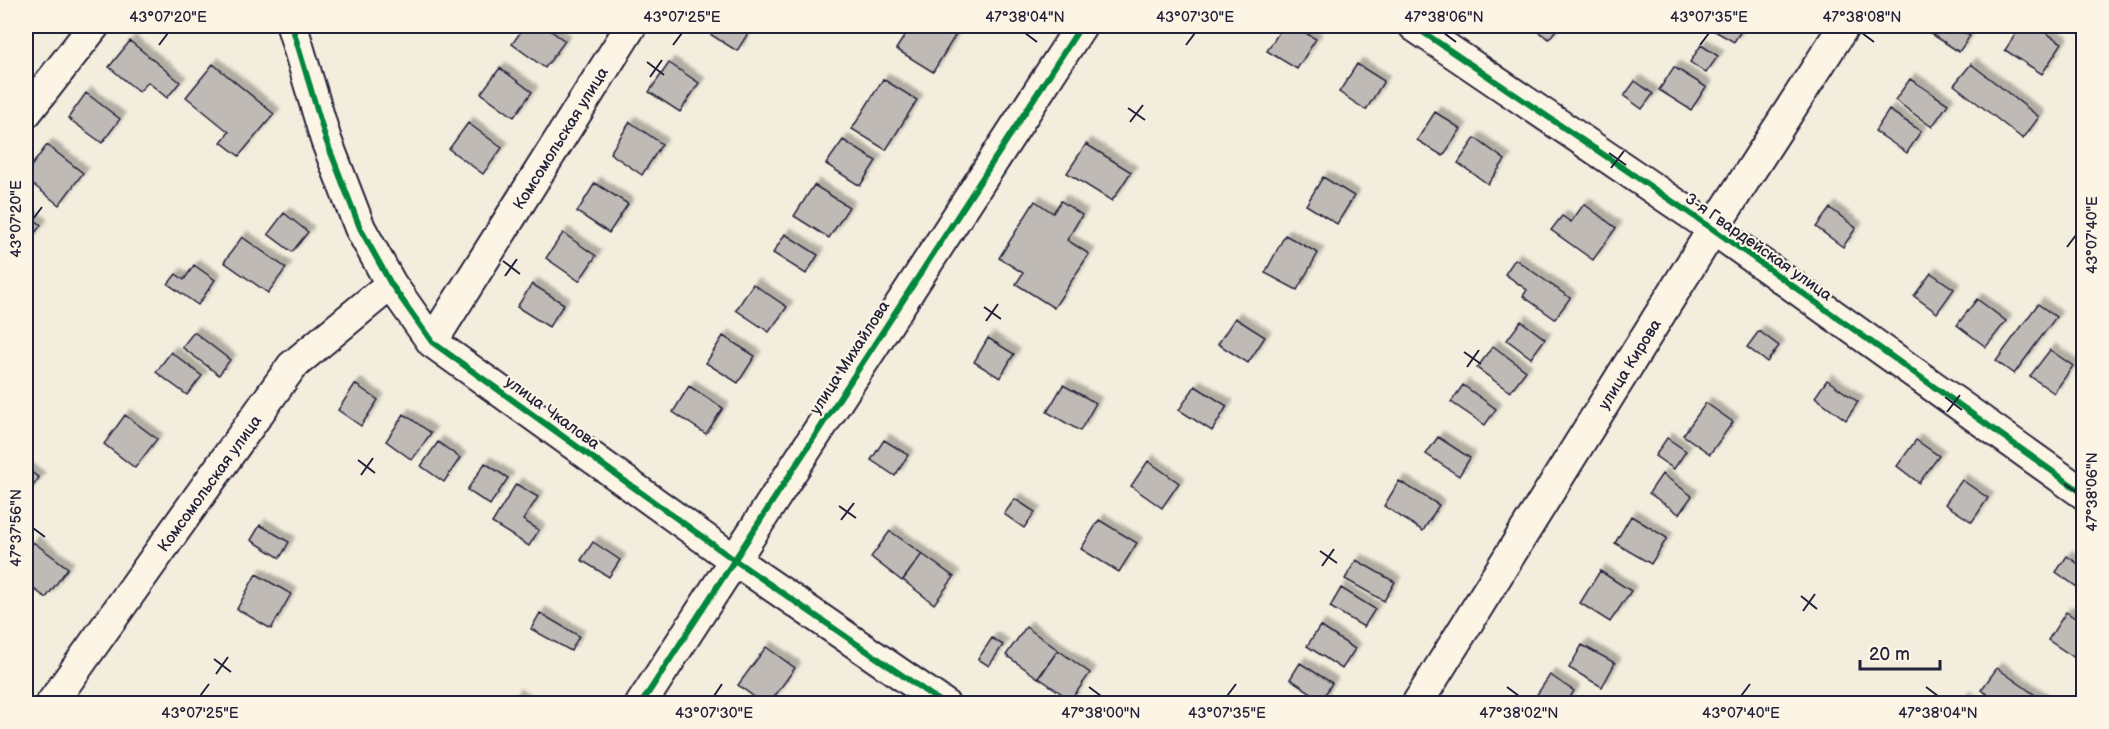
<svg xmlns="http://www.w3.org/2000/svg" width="2109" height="729" font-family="'Balsamiq Sans',sans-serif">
	<defs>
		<filter id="shadow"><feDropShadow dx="5.5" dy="-5.5" stdDeviation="1.5" flood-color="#0004"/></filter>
	</defs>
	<rect width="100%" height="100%" fill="#f3edde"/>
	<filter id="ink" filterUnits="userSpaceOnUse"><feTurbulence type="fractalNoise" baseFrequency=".0167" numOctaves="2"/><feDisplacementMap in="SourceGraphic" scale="12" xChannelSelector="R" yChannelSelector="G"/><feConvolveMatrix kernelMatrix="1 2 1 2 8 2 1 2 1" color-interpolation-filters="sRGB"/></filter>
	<g filter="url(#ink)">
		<!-- building -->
		<path fill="#bfbab6" stroke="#22223b" stroke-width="1.5" filter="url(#shadow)" d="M 525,26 L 544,26 L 565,41 L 545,68 L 512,44 Z
			M 697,26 L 743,26 L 750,30 L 737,51 Z
			M 911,26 L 961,26 L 933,72 L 896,49 Z
			M 1283,26 L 1294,26 L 1316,39 L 1297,69 L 1267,51 Z
			M 1530,26 L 1559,26 L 1549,39 Z
			M 1706,26 L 1744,26 L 1734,42 Z
			M 1930,26 L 1953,26 L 1970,36 L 1959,52 L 1927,31 Z
			M 2021,26 L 2035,26 L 2062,43 L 2042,74 L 2005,50 Z
			M 130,41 L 180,82 L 167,98 L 148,82 L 139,92 L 109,67 Z
			M 1701,45 L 1718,56 L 1706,73 L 1690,62 Z
			M 669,63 L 699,83 L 680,112 L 649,92 Z
			M 213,64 L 274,114 L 239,156 L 221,142 L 229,132 L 186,97 Z
			M 1357,64 L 1384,81 L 1366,110 L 1339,92 Z
			M 1971,64 L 2039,117 L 2023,139 L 1954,85 Z
			M 1674,67 L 1706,87 L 1691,110 L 1659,90 Z
			M 500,68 L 532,92 L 514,117 L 481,93 Z
			M 883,79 L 917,100 L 886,150 L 852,129 Z
			M 1910,79 L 1948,104 L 1932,127 L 1895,100 Z
			M 1635,81 L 1653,94 L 1642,109 L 1624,96 Z
			M 86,93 L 120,119 L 102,143 L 68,118 Z
			M 1889,110 L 1921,131 L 1907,153 L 1875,131 Z
			M 1435,112 L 1461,129 L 1443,156 L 1417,140 Z
			M 630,122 L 662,144 L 642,175 L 610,153 Z
			M 468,123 L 502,148 L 483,174 L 449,149 Z
			M 1475,138 L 1505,160 L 1488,184 L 1458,163 Z
			M 843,140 L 876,161 L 860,186 L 826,164 Z
			M 1086,144 L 1131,172 L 1112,201 L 1067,173 Z
			M 47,145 L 83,173 L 59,205 L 26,179 L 26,173 Z
			M 1323,177 L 1354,196 L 1337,224 L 1306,205 Z
			M 595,183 L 628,204 L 609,233 L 577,212 Z
			M 814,185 L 849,207 L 829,238 L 794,216 Z
			M 1035,201 L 1053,213 L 1061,201 L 1082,215 L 1067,240 L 1089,254 L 1054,308 L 1016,284 L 1023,273 L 999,258 Z
			M 1584,204 L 1616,228 L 1593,260 L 1551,230 L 1562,216 L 1571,222 Z
			M 1830,208 L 1856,228 L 1843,247 L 1816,227 Z
			M 26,213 L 41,225 L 26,245 Z
			M 284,213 L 308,232 L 292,252 L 268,234 Z
			M 563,233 L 596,256 L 579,281 L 546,258 Z
			M 785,234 L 818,255 L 806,274 L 773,253 Z
			M 1285,235 L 1318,253 L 1297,290 L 1265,273 Z
			M 242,237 L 286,268 L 268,293 L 224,262 Z
			M 1515,259 L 1570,298 L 1555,319 L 1523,296 L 1527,290 L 1505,274 Z
			M 194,265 L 215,280 L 198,305 L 168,284 L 176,274 L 184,280 Z
			M 1931,273 L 1954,289 L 1937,313 L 1914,296 Z
			M 532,284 L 564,304 L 549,327 L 517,307 Z
			M 753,284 L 787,307 L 769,332 L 736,310 Z
			M 1977,299 L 2006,321 L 1986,347 L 1957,325 Z
			M 2038,304 L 2056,317 L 2014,374 L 1996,361 Z
			M 1235,318 L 1265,337 L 1248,363 L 1218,344 Z
			M 1521,321 L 1545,339 L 1531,358 L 1507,340 Z
			M 1759,331 L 1779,346 L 1767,362 L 1747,347 Z
			M 194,332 L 230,360 L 219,375 L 182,347 Z
			M 723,336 L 755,356 L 738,383 L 706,363 Z
			M 988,338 L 1014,354 L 1000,378 L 974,362 Z
			M 1493,346 L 1526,371 L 1510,392 L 1477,368 Z
			M 2050,350 L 2073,366 L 2054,393 L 2030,376 Z
			M 171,352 L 202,376 L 187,395 L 156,372 Z
			M 1827,380 L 1858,402 L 1846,420 L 1815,397 Z
			M 355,384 L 378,400 L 361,426 L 338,410 Z
			M 1063,385 L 1096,403 L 1080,431 L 1047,412 Z
			M 1463,385 L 1496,409 L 1485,425 L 1451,402 Z
			M 689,386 L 723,408 L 706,434 L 673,412 Z
			M 1195,386 L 1227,406 L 1212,431 L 1179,410 Z
			M 1706,403 L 1733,422 L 1710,454 L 1683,435 Z
			M 404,414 L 431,433 L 412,460 L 386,441 Z
			M 125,415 L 157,439 L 135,468 L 104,444 Z
			M 1438,437 L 1470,458 L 1459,476 L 1426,454 Z
			M 1667,438 L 1686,451 L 1674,469 L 1655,456 Z
			M 884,440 L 908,455 L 895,476 L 871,460 Z
			M 1916,440 L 1939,456 L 1919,483 L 1897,466 Z
			M 438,442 L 460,458 L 444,482 L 421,466 Z
			M 1148,461 L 1179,483 L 1162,508 L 1131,486 Z
			M 485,463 L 508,478 L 490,505 L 467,490 Z
			M 26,468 L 39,478 L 26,495 Z
			M 1662,474 L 1692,496 L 1679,514 L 1649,493 Z
			M 1962,480 L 1988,498 L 1972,522 L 1945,504 Z
			M 1399,481 L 1439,505 L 1423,531 L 1384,506 Z
			M 516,484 L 538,497 L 523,520 L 539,530 L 529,546 L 492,523 Z
			M 1015,499 L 1035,512 L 1024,528 L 1004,514 Z
			M 1631,516 L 1667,538 L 1651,564 L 1615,543 Z
			M 1099,520 L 1137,543 L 1119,572 L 1081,549 Z
			M 260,525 L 289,542 L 280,558 L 251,540 Z
			M 890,531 L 922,554 L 902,581 L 871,557 Z
			M 33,542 L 68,568 L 46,598 L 26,583 L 26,552 Z
			M 593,542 L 620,560 L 609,577 L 581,560 Z
			M 922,554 L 954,577 L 934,604 L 903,580 Z
			M 2067,556 L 2084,568 L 2084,592 L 2056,572 Z
			M 1356,560 L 1395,582 L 1384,601 L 1345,579 Z
			M 1600,571 L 1631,591 L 1610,622 L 1580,603 Z
			M 256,574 L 291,594 L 271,629 L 237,609 Z
			M 1341,588 L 1375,609 L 1364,627 L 1330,607 Z
			M 2066,612 L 2084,624 L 2084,652 L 2078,660 L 2048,640 Z
			M 540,613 L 579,636 L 571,651 L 531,629 Z
			M 1320,626 L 1355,649 L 1342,669 L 1307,646 Z
			M 1026,627 L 1058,650 L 1038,678 L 1006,655 Z
			M 992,638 L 1003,645 L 989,666 L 978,659 Z
			M 1582,645 L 1615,663 L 1602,687 L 1569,668 Z
			M 766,647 L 795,668 L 769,704 L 764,704 L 738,685 Z
			M 1058,650 L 1090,673 L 1071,700 L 1039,678 Z
			M 1300,663 L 1332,683 L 1322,700 L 1290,679 Z
			M 1997,668 L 2045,702 L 2044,704 L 2000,704 L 1981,690 Z
			M 1550,675 L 1574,691 L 1566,704 L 1547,704 L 1536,696 Z
			M 515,695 L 530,704 L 511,704 Z
			M 1964,697 L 1974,704 L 1960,704 Z"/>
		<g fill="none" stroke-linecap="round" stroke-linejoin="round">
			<!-- street casing -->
			<g stroke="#22223b" stroke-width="34">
				<path id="street" d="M 292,26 L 326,140 L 360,228 L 391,284 L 432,342 L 733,559 L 944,704
					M 1414,26 L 1713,229 L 2084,494
					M 26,113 L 94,26
					M 432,342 L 631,26
					M 51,704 L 292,366 L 391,284
					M 641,704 L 1081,26
					M 1417,704 L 1713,229 L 1844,26"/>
			</g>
			<!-- street -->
			<use href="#street" stroke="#fcf5e5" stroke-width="30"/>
			<!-- cycleway casing -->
			<g stroke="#fcf5e5" stroke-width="10">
				<path id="cycleway" d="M 292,26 L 326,140 L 360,228 L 391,284 L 432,342 L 733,559 L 944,704
					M 1414,26 L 1713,229 L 2084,494
					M 641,704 L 1081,26"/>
			</g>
			<!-- cycleway -->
			<use href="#cycleway" stroke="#00873e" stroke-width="6"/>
		</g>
	</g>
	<!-- ticks -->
	<path fill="none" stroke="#22223b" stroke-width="2" d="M 1025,33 L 1037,42M 1444,33 L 1456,42M 1862,33 L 1874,42M 159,45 L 168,33M 673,45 L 682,33M 1186,45 L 1195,33M 1700,45 L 1709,33M 647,62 L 664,75M 650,77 L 662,60M 1128,108 L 1145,120M 1130,122 L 1143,105M 1609,153 L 1626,165M 1611,168 L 1624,151M 33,219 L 42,207M 2067,247 L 2076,235M 503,261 L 520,274M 505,276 L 517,259M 984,307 L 1001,319M 986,321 L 998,304M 1464,352 L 1481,364M 1467,367 L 1479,350M 1945,397 L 1962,410M 1947,412 L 1960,395M 358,460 L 375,473M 361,475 L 373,458M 2064,484 L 2076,492M 839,506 L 856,518M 841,520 L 854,503M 33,528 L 45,537M 1320,551 L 1337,563M 1322,566 L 1334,549M 1801,596 L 1817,609M 1803,611 L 1815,594M 214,659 L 231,672M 216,674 L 228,657M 1089,687 L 1101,696M 1507,687 L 1519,696M 1926,687 L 1938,696M 200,696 L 209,684M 714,696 L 722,684M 1227,696 L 1236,684M 1741,696 L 1750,684"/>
	<g text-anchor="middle" stroke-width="4.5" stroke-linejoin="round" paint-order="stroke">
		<!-- street labels -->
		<g font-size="16" fill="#22223b" stroke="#fcf5e5">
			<text transform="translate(560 138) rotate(-58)" y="6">Комсомольская улица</text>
			<text transform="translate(1759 246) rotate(35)" y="6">3-я Гвардейская улица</text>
			<text transform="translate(849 357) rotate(-57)" y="6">улица Михайлова</text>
			<text transform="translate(1629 364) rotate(-58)" y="6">улица Кирова</text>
			<text transform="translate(553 412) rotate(36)" y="6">улица Чкалова</text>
			<text transform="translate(209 483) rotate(-54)" y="6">Комсомольская улица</text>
		</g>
	</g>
	<!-- margin -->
	<rect width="2109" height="729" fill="none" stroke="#fcf5e5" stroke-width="66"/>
	<!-- scale -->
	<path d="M1860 660v9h80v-9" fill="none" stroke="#22223b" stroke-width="3"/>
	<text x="1869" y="660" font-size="18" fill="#22223b" stroke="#fcf5e5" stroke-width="4.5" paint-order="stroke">20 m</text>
	<rect x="33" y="33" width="2043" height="663" fill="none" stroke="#22223b" stroke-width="2"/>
	<g font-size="15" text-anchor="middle" fill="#22223b">
		<text x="168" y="22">43°07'20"E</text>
		<text x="682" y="22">43°07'25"E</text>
		<text x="1025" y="22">47°38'04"N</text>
		<text x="1195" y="22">43°07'30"E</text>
		<text x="1444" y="22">47°38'06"N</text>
		<text x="1709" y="22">43°07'35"E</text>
		<text x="1862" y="22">47°38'08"N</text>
		<text transform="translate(16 219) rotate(-90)" y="5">43°07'20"E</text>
		<text transform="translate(2092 235) rotate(-90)" y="5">43°07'40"E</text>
		<text transform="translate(2092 492) rotate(-90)" y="5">47°38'06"N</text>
		<text transform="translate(16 528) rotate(-90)" y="5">47°37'56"N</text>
		<text x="200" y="718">43°07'25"E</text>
		<text x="714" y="718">43°07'30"E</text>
		<text x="1101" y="718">47°38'00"N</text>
		<text x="1227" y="718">43°07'35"E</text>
		<text x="1519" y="718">47°38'02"N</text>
		<text x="1741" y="718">43°07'40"E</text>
		<text x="1938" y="718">47°38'04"N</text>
	</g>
</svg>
